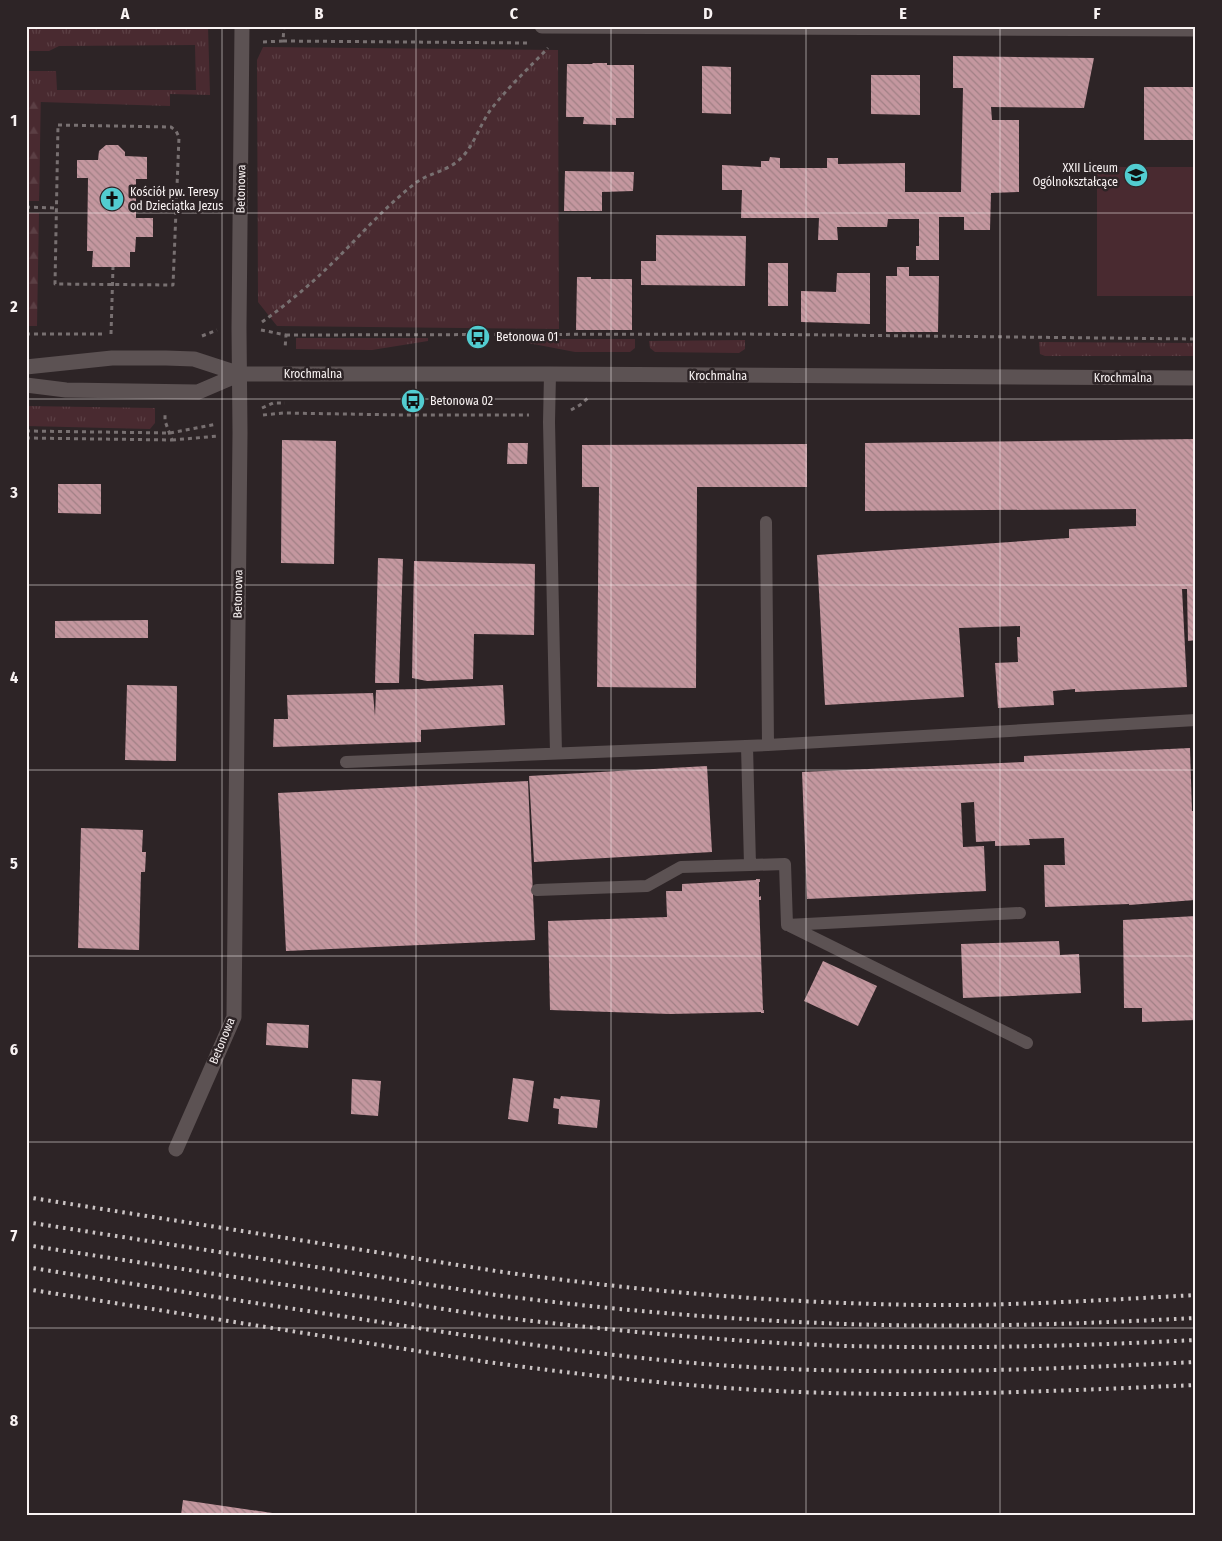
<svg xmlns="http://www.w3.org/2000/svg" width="1222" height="1541" font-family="'Fira Sans Condensed',sans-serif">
	<defs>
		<pattern id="grass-tufts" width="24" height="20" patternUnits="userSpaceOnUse" patternTransform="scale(1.25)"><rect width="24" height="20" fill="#492a30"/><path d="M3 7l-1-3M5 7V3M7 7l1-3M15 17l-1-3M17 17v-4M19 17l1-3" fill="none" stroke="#5b3f44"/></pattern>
		<pattern id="forest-firs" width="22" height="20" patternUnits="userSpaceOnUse" patternTransform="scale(1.25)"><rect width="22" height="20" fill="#492a30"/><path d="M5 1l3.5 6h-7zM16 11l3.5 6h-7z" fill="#5b3f44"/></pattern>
		<pattern id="building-back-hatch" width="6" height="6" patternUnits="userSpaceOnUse" patternTransform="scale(1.25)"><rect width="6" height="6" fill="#c4979f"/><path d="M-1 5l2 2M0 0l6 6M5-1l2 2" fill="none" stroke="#a08085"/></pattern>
	</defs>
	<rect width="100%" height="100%" fill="#2d2426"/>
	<!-- grass -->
	<path fill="url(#grass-tufts)" d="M 26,26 L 208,26 L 210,95 L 170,94 L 170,106 L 40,102 L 39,201 L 26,201 L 26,71 L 56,71 L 57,90 L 196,90 L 195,45 L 59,46 L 49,51 L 26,51 Z
		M 263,47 L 558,50 L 559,329 L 277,326 L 258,302 L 257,60 Z
		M 296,338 L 428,338 L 428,341 L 372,350 L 296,349 Z
		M 523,339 L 635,339 L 635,348 L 630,352 L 575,352 L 523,342 Z
		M 745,340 L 745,349 L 739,353 L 655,352 L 650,348 L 649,341 Z
		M 1039,342 L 1196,343 L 1196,356 L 1045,356 L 1040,354 Z
		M 26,406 L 155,408 L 155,423 L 150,429 L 26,426 Z"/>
	<!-- forest -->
	<path fill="url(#forest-firs)" d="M 26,90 L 41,90 L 39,201 L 26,201 Z
		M 26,213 L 39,213 L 37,326 L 26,326 Z"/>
	<!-- pitch -->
	<path fill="#492a30" d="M 1097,167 L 1196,167 L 1196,296 L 1097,296 Z"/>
	<!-- building -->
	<path fill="url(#building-back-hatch)" d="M 953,56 L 1094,58 L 1084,108 L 991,107 L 992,120 L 1019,120 L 1019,192 L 991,193 L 990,230 L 964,230 L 964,217 L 939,217 L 939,260 L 916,260 L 916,246 L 919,246 L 919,219 L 888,219 L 887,227 L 837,227 L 838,240 L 818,240 L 819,218 L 741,218 L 742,190 L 722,190 L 722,165 L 761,167 L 761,161 L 769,161 L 770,157 L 780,158 L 780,168 L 827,168 L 827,158 L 838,158 L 838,164 L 905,163 L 905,192 L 961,192 L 963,88 L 953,88 Z
		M 593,63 L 607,63 L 607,65 L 634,65 L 634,118 L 616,118 L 616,125 L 583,124 L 584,117 L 566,117 L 567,64 L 592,64 Z
		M 702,66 L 731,67 L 731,114 L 702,113 Z
		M 871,75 L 920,75 L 920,115 L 871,114 Z
		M 1144,87 L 1196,87 L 1196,140 L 1144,140 Z
		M 106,145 L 118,145 L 125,152 L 125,156 L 147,157 L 147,179 L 136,179 L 136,218 L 153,218 L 153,237 L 136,237 L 135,252 L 130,252 L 130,267 L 92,267 L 93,251 L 87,251 L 88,178 L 77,178 L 77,160 L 98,160 L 99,151 Z
		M 565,171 L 634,172 L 633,191 L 602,192 L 602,211 L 564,211 Z
		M 656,235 L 746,236 L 745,286 L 641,285 L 641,261 L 656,261 Z
		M 768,263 L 788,263 L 788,306 L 768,306 Z
		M 897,267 L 909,267 L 909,276 L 939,276 L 938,332 L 886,332 L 886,276 L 897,276 Z
		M 837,273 L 870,273 L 870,324 L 801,322 L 801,291 L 836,292 Z
		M 577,277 L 591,277 L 591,279 L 632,279 L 632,330 L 576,330 Z
		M 1196,439 L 1196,640 L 1188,641 L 1187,589 L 1182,589 L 1187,687 L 1075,692 L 1075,689 L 1053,691 L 1054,705 L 998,708 L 995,663 L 1018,662 L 1017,637 L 1020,637 L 1020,626 L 959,628 L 964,697 L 825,705 L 817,555 L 1069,538 L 1069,529 L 1136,526 L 1136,509 L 865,511 L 865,443 Z
		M 282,440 L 336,441 L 334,564 L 281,563 Z
		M 508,443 L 528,443 L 527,464 L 507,464 Z
		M 807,444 L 807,487 L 697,487 L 696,688 L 597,687 L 599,487 L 582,487 L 582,445 Z
		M 58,484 L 101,484 L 101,514 L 58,513 Z
		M 378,558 L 403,559 L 399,683 L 375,683 Z
		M 414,561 L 535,564 L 534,635 L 474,634 L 473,679 L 427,681 L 412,678 Z
		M 148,620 L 148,638 L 55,638 L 55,621 Z
		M 127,685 L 177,686 L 176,761 L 125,760 Z
		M 503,685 L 505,725 L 421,730 L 421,742 L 273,747 L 274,719 L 288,719 L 287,695 L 373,693 L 375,716 L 376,690 L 418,689 Z
		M 1190,748 L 1192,811 L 1196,811 L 1196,860 L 1193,860 L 1195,900 L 1129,905 L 1129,904 L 1045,907 L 1044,865 L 1065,865 L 1064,838 L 1029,839 L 1030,845 L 995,846 L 995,841 L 976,842 L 974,802 L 961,803 L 963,847 L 984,846 L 986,891 L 807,899 L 802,772 L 1024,762 L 1024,756 Z
		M 707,766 L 712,852 L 534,862 L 529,776 Z
		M 528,781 L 535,940 L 286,951 L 278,793 Z
		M 81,828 L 143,830 L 142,852 L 146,852 L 145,872 L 141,872 L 139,950 L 78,948 Z
		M 756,879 L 760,879 L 760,882 L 759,882 L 759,897 L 761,896 L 761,900 L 759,900 L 763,1010 L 764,1010 L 764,1013 L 761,1013 L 761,1012 L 670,1014 L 550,1010 L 548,921 L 667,917 L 666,891 L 682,891 L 682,884 L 756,880 Z
		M 1196,916 L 1196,1020 L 1142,1022 L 1142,1008 L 1124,1008 L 1123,920 Z
		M 1059,941 L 1060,955 L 1079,954 L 1081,993 L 963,998 L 961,944 Z
		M 823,961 L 877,986 L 858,1026 L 804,1001 Z
		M 267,1023 L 309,1025 L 308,1048 L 266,1045 Z
		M 513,1078 L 534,1081 L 528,1122 L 508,1119 Z
		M 352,1079 L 381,1081 L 378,1116 L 351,1114 Z
		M 561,1096 L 600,1100 L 597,1128 L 558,1124 L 559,1109 L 553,1108 L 554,1098 L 560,1099 Z
		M 183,1500 L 279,1514 L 279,1515 L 181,1515 Z"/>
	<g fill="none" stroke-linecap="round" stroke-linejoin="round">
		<!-- path -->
		<path stroke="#787071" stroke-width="3" stroke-dasharray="4 4" stroke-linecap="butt" d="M 283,41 L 528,43
			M 263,42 L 283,41 L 284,26
			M 58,125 L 171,127 L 176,131 L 179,137 L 173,285 L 55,284 Z
			M 26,207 L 56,208
			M 262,322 C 283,307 304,290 323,272 C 354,243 380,211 413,185 C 427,173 446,172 459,160 C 473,148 479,127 489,112 C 506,89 528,69 548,48
			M 261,330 L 286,335 L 285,349
			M 26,334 L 103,334
			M 111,334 L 113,267
			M 286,335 L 740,334 L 1196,339
			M 202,336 L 217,330
			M 262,408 L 273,403 L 285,403
			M 571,410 L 580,405 L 588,398
			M 263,415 L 284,413 L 404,415 L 529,415
			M 26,431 L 170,433 L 217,424
			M 26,438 L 172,440 L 165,421 L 165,412
			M 172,440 L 219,436"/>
		<!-- lane -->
		<path stroke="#5c5253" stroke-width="12" d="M 550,374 L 549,422 L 556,753
			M 766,522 L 768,745 L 1196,720
			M 747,746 L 750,865 L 785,864 L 787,925 L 1020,913
			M 346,762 L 768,745
			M 537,890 L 647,886 L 681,867 L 750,865
			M 790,926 L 1027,1043"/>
		<!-- street -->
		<path stroke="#5c5253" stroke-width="15" d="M 542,26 L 1196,29
			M 26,367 L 112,358 L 166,358 L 194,359 L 240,374 L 550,374 L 1196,378
			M 26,385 L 66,390 L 198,392 L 240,374
			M 176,1149 L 234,1017 L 240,433 L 239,328 L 242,26"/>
		<!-- rail -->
		<path stroke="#cbc4c4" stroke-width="4" stroke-dasharray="2.5 5" stroke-linecap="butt" d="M 26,1197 L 496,1271 C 637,1291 778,1303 921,1305 C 1012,1306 1104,1300 1196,1295
			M 26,1222 L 496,1295 C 613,1310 730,1320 847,1324 C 963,1328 1080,1324 1196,1318
			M 26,1245 L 489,1316 C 608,1330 727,1342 847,1346 C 963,1349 1080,1346 1196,1340
			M 26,1267 C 133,1284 240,1301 348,1317 C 467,1336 585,1354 705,1364 C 869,1377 1032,1370 1196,1362
			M 26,1289 L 487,1362 C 583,1375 680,1386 776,1391 C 916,1398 1056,1391 1196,1385"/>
	</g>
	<!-- grid -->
	<path fill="none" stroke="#f9f3f3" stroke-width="1" stroke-opacity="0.55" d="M 222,26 L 222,1515M 416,26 L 416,1515M 611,26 L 611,1515M 806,26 L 806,1515M 1000,26 L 1000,1515M 26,213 L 1196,213M 26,399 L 1196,399M 26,585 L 1196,585M 26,770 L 1196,770M 26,956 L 1196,956M 26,1142 L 1196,1142M 26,1328 L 1196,1328"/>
	<!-- icons -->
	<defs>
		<g id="school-disc" transform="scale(1.25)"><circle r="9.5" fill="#52ccd0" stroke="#2d2426"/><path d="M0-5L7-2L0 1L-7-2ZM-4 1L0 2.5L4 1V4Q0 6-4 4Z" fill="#111"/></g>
		<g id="church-disc" transform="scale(1.25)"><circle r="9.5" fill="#52ccd0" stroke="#2d2426"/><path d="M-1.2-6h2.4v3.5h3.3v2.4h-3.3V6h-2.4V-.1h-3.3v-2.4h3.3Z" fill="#111"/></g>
		<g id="bus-disc" transform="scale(1.25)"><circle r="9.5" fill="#52ccd0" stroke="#2d2426"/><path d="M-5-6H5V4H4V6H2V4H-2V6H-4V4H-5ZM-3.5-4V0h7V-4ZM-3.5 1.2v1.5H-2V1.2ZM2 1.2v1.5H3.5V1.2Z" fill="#111"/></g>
	</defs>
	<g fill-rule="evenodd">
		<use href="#school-disc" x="1136" y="175"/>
		<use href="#church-disc" x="112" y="199"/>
		<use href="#bus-disc" x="478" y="337"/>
		<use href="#bus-disc" x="413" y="401"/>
	</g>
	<g text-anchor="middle" stroke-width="5" stroke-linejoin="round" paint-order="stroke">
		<!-- poi labels -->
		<g font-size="12" fill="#f9f3f3" stroke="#2d2426" text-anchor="start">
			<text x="1118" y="172" text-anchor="end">XXII Liceum<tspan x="1118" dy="14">Ogólnokształcące</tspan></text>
			<text x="130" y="196">Kościół pw. Teresy<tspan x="130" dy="14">od Dzieciątka Jezus</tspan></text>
			<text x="496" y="341">Betonowa 01</text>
			<text x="430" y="405">Betonowa 02</text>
		</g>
		<!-- street labels -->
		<g font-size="12" fill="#f9f3f3" stroke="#2d2426">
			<text transform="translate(241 189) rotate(-89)" y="4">Betonowa</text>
			<text x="313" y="378">Krochmalna</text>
			<text x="718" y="380">Krochmalna</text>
			<text x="1123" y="382">Krochmalna</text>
			<text transform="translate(238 594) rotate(-89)" y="4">Betonowa</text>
			<text transform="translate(222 1041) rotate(-68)" y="4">Betonowa</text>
		</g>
	</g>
	<!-- border -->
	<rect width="1222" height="1541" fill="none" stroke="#2d2426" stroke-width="55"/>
	<rect x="28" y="28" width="1166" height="1486" fill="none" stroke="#f9f3f3" stroke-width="2"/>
	<g font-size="16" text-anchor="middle" font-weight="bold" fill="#f9f3f3">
		<text x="125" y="19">A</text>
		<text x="319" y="19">B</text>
		<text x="514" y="19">C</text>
		<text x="708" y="19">D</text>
		<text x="903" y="19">E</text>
		<text x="1097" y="19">F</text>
		<text x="14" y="126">1</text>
		<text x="14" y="312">2</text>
		<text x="14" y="498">3</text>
		<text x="14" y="683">4</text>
		<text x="14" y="869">5</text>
		<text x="14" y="1055">6</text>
		<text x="14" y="1241">7</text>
		<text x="14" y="1426">8</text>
	</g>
</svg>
